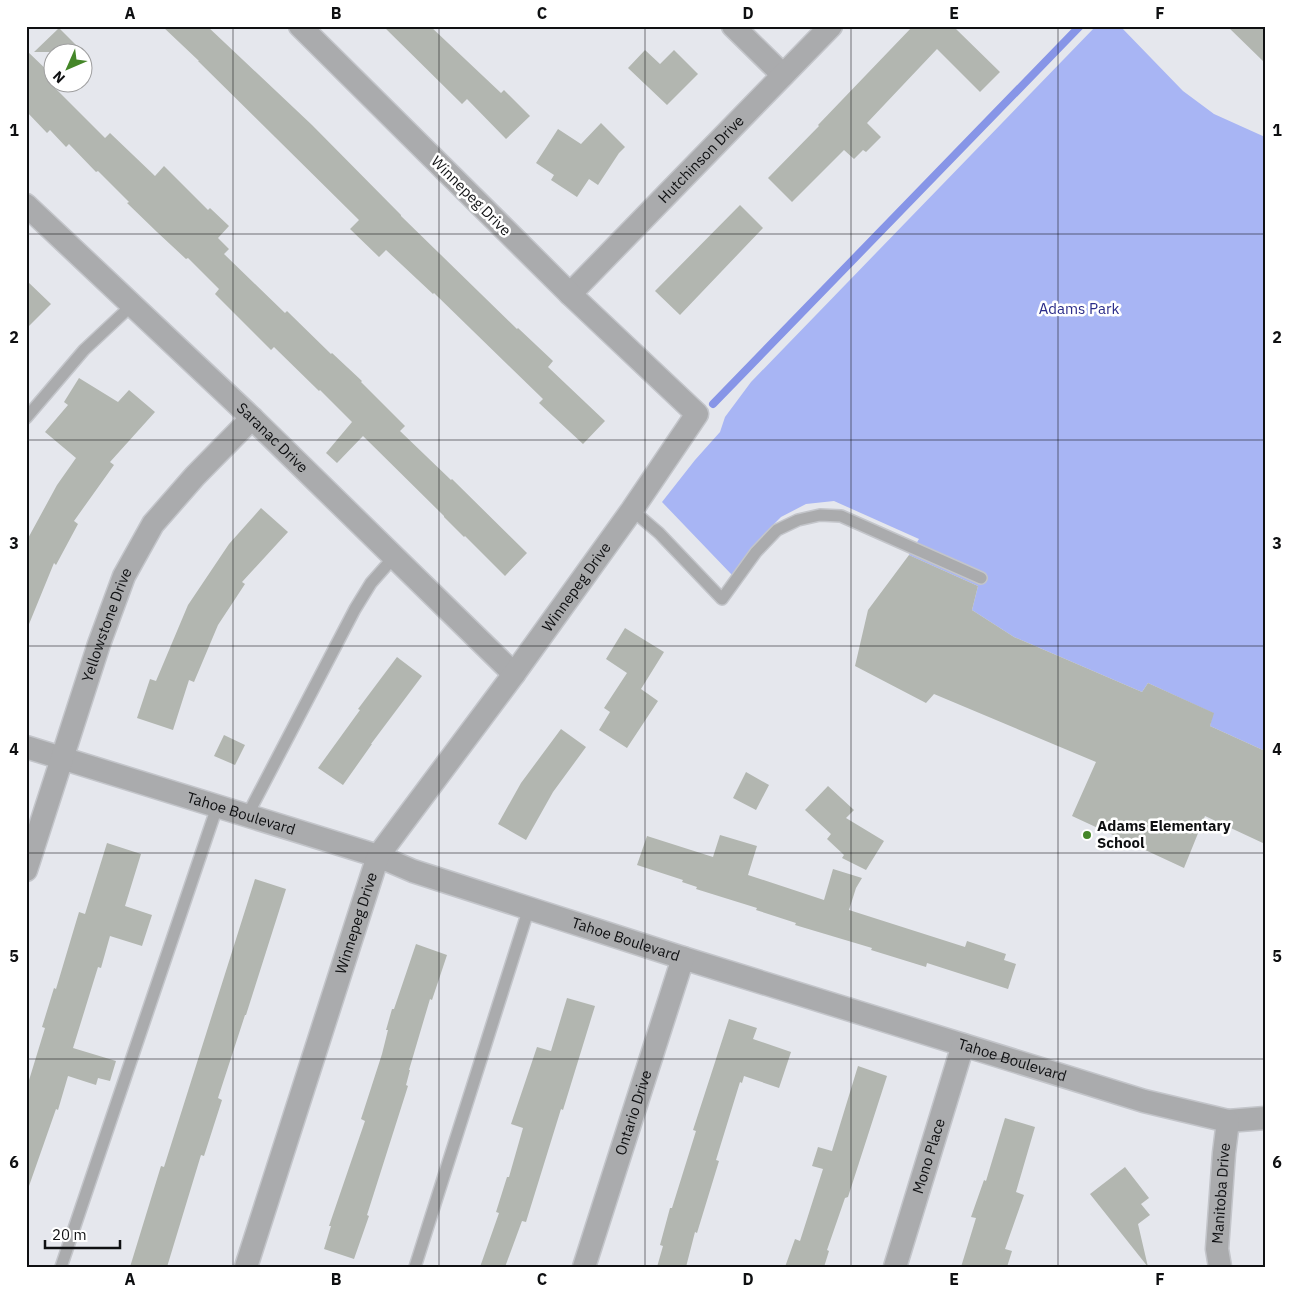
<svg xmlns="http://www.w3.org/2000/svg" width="1291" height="1293" font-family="'IBM Plex Sans',sans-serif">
	<rect width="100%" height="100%" fill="#e5e7ed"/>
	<!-- green -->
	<path fill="#a8b5f4" d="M 1096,26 L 1120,26 L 1183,91 L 1214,114 L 1265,137 L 1265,751 L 1210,726 L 1213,713 L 1148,683 L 1142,692 L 1014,637 L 972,610 L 978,586 L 909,555 L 919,539 L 834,501 L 806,504 L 781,517 L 763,535 L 732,575 L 662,502 L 695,460 L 720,432 L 725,417 L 751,382 Z"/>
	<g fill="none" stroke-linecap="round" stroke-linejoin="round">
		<!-- stream -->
		<path stroke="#8795e7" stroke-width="8" d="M 713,404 L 1080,26"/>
	</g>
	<!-- building -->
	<path fill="#b2b6b0" d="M 162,26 L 207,26 L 312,125 L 401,215 L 401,216 L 517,329 L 518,328 L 553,361 L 548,367 L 605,421 L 583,444 L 539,403 L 543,399 L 434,293 L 433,294 L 386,250 L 379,257 L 350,229 L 359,220 L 198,61 L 199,61 Z
		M 383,26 L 430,26 L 501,93 L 504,90 L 530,116 L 506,139 L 467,99 L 462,104 Z
		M 913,26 L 958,26 L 956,29 L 1000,72 L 980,92 L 937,49 L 867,123 L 881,137 L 866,152 L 863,150 L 854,159 L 844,150 L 792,202 L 768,178 L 819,126 L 818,125 Z
		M 1227,26 L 1265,26 L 1265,63 Z
		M 59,28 L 83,52 L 34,52 Z
		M 26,50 L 52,75 L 52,85 L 105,138 L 110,133 L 155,176 L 164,166 L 208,210 L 210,208 L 229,226 L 218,238 L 229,249 L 224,254 L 285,313 L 287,311 L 331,354 L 332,353 L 362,381 L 361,382 L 405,426 L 400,431 L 451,480 L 452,479 L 527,553 L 505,576 L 465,536 L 464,537 L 444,517 L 444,516 L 363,436 L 337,463 L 326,453 L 352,422 L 320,390 L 319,391 L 274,347 L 271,350 L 215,294 L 219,289 L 188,258 L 186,259 L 157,232 L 127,203 L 129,202 L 98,171 L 96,172 L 69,144 L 66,147 L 50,130 L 47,133 L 26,111 Z
		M 645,50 L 660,64 L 674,50 L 698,74 L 667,105 L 628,68 Z
		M 601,123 L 625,147 L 619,153 L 598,185 L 589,179 L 577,197 L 551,180 L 554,175 L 536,163 L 558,129 L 581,144 Z
		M 740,205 L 763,228 L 680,315 L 655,291 Z
		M 26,280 L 51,304 L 26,329 Z
		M 79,378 L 118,402 L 129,390 L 155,412 L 110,462 L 114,465 L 74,521 L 78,524 L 56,565 L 54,563 L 27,629 L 26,629 L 26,542 L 57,485 L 76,458 L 45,432 L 68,405 L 64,402 Z
		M 261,508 L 288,532 L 242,582 L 245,584 L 218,625 L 194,682 L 189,680 L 173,730 L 137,718 L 150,679 L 156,681 L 188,605 L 229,544 Z
		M 909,555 L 978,586 L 972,610 L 1014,637 L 1142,692 L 1148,683 L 1214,713 L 1210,726 L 1265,751 L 1265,844 L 1205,816 L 1184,868 L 1072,816 L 1096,762 L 934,694 L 926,703 L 855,666 L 868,610 Z
		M 625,628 L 664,652 L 641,689 L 658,701 L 627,748 L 599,730 L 610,712 L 604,708 L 627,673 L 606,659 Z
		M 397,657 L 422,676 L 371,744 L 372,744 L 343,785 L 318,768 L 360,710 L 358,709 Z
		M 561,729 L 586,747 L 553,792 L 526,840 L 498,824 L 521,783 Z
		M 224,735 L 245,745 L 235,765 L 214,756 Z
		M 746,772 L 769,785 L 756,810 L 733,798 Z
		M 828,786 L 854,810 L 846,818 L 884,841 L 866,870 L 842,858 L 844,855 L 827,839 L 831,834 L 805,810 Z
		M 720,835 L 757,846 L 748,875 L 824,900 L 833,869 L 862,878 L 856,888 L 849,910 L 965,947 L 967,941 L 1006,954 L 1004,960 L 1016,964 L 1008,989 L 927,963 L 926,967 L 871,950 L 872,948 L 795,925 L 796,923 L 756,910 L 757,908 L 696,889 L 697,887 L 682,882 L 683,880 L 637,865 L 647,836 L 713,857 Z
		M 107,843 L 141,854 L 125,906 L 152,915 L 142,946 L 110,936 L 101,968 L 98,967 L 73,1048 L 116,1061 L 110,1081 L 98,1078 L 96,1085 L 68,1076 L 58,1110 L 56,1109 L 29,1186 L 26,1185 L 26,1090 L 45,1028 L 42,1027 L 54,988 L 56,989 L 79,912 L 85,914 Z
		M 255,879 L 286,889 L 246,1015 L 245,1015 L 218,1098 L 222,1100 L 204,1156 L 201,1155 L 167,1267 L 130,1267 L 161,1166 L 164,1167 Z
		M 416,944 L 447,955 L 432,1000 L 430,999 L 409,1070 L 410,1070 L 406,1085 L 408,1086 L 367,1215 L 369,1216 L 354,1259 L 324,1249 L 331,1226 L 329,1226 L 365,1121 L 361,1119 L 382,1054 L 388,1030 L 386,1030 L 392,1009 L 394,1009 Z
		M 567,998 L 595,1006 L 563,1110 L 561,1109 L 526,1222 L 522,1221 L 505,1267 L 480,1267 L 499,1213 L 496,1212 L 507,1177 L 509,1177 L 523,1128 L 511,1124 L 537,1047 L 551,1051 Z
		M 729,1019 L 757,1028 L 753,1039 L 791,1052 L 779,1088 L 744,1076 L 742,1083 L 740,1082 L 716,1160 L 719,1161 L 697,1233 L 695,1232 L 686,1267 L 657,1267 L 663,1246 L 660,1245 L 670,1208 L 672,1208 L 696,1131 L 693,1130 Z
		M 858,1066 L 887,1076 L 848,1197 L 845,1198 L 827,1250 L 829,1251 L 824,1267 L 785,1267 L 795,1239 L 800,1241 L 823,1169 L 812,1166 L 818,1147 L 832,1151 Z
		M 1005,1118 L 1035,1127 L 1016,1192 L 1024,1195 L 1005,1249 L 1012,1251 L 1007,1267 L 961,1267 L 976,1218 L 971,1217 L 984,1180 L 986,1181 Z
		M 1125,1167 L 1149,1198 L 1141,1204 L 1150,1215 L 1138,1224 L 1148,1267 L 1090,1194 Z"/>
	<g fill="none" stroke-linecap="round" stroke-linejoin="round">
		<!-- lane casing -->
		<g stroke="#c3c5ca" stroke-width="14">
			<path id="lane" d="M 26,418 L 84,350 L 132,305
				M 632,510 L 659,533 L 722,599 L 756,552 L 777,530 L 798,520 L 820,515 L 841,516 L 981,578
				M 247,816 L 355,609 L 371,583 L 394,557
				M 61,1267 L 217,807
				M 415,1267 L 529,908"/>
		</g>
		<!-- street casing -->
		<g stroke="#c3c5ca" stroke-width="25">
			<g id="street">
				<path d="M 733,26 L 783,75"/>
				<path id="s1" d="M 26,205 L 252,418 L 514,674"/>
				<path id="s2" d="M 570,294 L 831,26"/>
				<path id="s3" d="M 26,747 L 378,856 L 413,871 L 683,958 L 1144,1101 L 1228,1121 L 1265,1118"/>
				<path id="s4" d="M 26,870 L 99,644 L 124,576 L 153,524 L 195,476 L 252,418"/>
				<path id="s5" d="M 246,1267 L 378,856 L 514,674 L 632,510 L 697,414 L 570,294 L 300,26"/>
				<path id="s6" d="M 584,1267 L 683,958"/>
				<path id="s7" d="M 895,1267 L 963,1045"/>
				<path id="s8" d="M 1220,1267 L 1217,1249 L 1224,1153 L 1228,1121"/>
			</g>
		</g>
		<!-- lane -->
		<use href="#lane" stroke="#aaabad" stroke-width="11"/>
		<!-- street -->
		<use href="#street" stroke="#aaabad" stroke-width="22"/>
	</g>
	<!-- grid -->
	<path fill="none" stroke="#0f1012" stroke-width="1" stroke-opacity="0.55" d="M 233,26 L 233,1267M 439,26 L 439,1267M 645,26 L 645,1267M 851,26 L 851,1267M 1058,26 L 1058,1267M 26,234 L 1265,234M 26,440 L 1265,440M 26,646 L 1265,646M 26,853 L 1265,853M 26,1059 L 1265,1059"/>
	<!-- markers -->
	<circle fill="#448628" stroke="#fff" stroke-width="2" cx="1087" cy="835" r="5"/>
	<g text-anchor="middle" stroke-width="5" stroke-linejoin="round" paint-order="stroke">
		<!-- street labels -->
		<g font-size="15" fill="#0f1012" stroke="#fff">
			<text dy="5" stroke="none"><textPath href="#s2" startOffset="188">Hutchinson Drive</textPath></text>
			<text transform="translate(471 196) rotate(45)" y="5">Winnepeg Drive</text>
			<text dy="5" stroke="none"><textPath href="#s1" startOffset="339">Saranac Drive</textPath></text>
			<text dy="5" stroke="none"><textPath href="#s5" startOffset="766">Winnepeg Drive</textPath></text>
			<text dy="5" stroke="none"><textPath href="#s4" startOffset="258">Yellowstone Drive</textPath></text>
			<text dy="5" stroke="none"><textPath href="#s3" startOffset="225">Tahoe Boulevard</textPath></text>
			<text dy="5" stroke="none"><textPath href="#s5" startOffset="361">Winnepeg Drive</textPath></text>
			<text dy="5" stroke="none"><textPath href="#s3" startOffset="630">Tahoe Boulevard</textPath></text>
			<text dy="5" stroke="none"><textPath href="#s3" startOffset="1035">Tahoe Boulevard</textPath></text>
			<text dy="5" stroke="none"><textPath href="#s6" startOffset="162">Ontario Drive</textPath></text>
			<text dy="5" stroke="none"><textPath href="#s7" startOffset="116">Mono Place</textPath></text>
			<text dy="5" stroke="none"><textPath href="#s8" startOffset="74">Manitoba Drive</textPath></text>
		</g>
		<!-- park labels -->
		<g font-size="15" fill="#2b2c89" stroke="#fff">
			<text x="1079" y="314">Adams Park</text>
		</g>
		<!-- poi labels -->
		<g font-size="15" font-weight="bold" fill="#0f1012" stroke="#fff" text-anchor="start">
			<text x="1097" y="831">Adams Elementary<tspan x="1097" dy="17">School</tspan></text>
		</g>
	</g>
	<!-- border -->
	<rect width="1291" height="1293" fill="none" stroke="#ffffff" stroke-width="55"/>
	<!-- north arrow -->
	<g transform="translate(68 68) rotate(225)"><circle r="24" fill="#ffffff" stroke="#9f9fa0"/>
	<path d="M0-4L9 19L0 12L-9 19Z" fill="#448628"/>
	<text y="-8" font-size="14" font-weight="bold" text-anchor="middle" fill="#0f1012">N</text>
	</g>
	<!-- scale -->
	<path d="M45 1240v8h75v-8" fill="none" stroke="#0f1012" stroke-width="2.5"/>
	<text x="52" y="1240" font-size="15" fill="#0f1012" stroke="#ffffff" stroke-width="4" paint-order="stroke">20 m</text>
	<rect x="28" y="28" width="1236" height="1238" fill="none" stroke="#0f1012" stroke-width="2"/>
	<g font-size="16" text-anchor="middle" font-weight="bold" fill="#0f1012">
		<text x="130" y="19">A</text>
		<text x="336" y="19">B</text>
		<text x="542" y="19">C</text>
		<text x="748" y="19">D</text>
		<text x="954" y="19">E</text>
		<text x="1160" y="19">F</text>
		<text x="14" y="136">1</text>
		<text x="1277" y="136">1</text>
		<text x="14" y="343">2</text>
		<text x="1277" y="343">2</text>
		<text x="14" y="549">3</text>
		<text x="1277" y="549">3</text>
		<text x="14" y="755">4</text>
		<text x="1277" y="755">4</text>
		<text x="14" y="962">5</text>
		<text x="1277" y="962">5</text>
		<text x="14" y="1168">6</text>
		<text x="1277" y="1168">6</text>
		<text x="130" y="1285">A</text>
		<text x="336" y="1285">B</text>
		<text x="542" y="1285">C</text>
		<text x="748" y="1285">D</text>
		<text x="954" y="1285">E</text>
		<text x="1160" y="1285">F</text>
	</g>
</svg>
